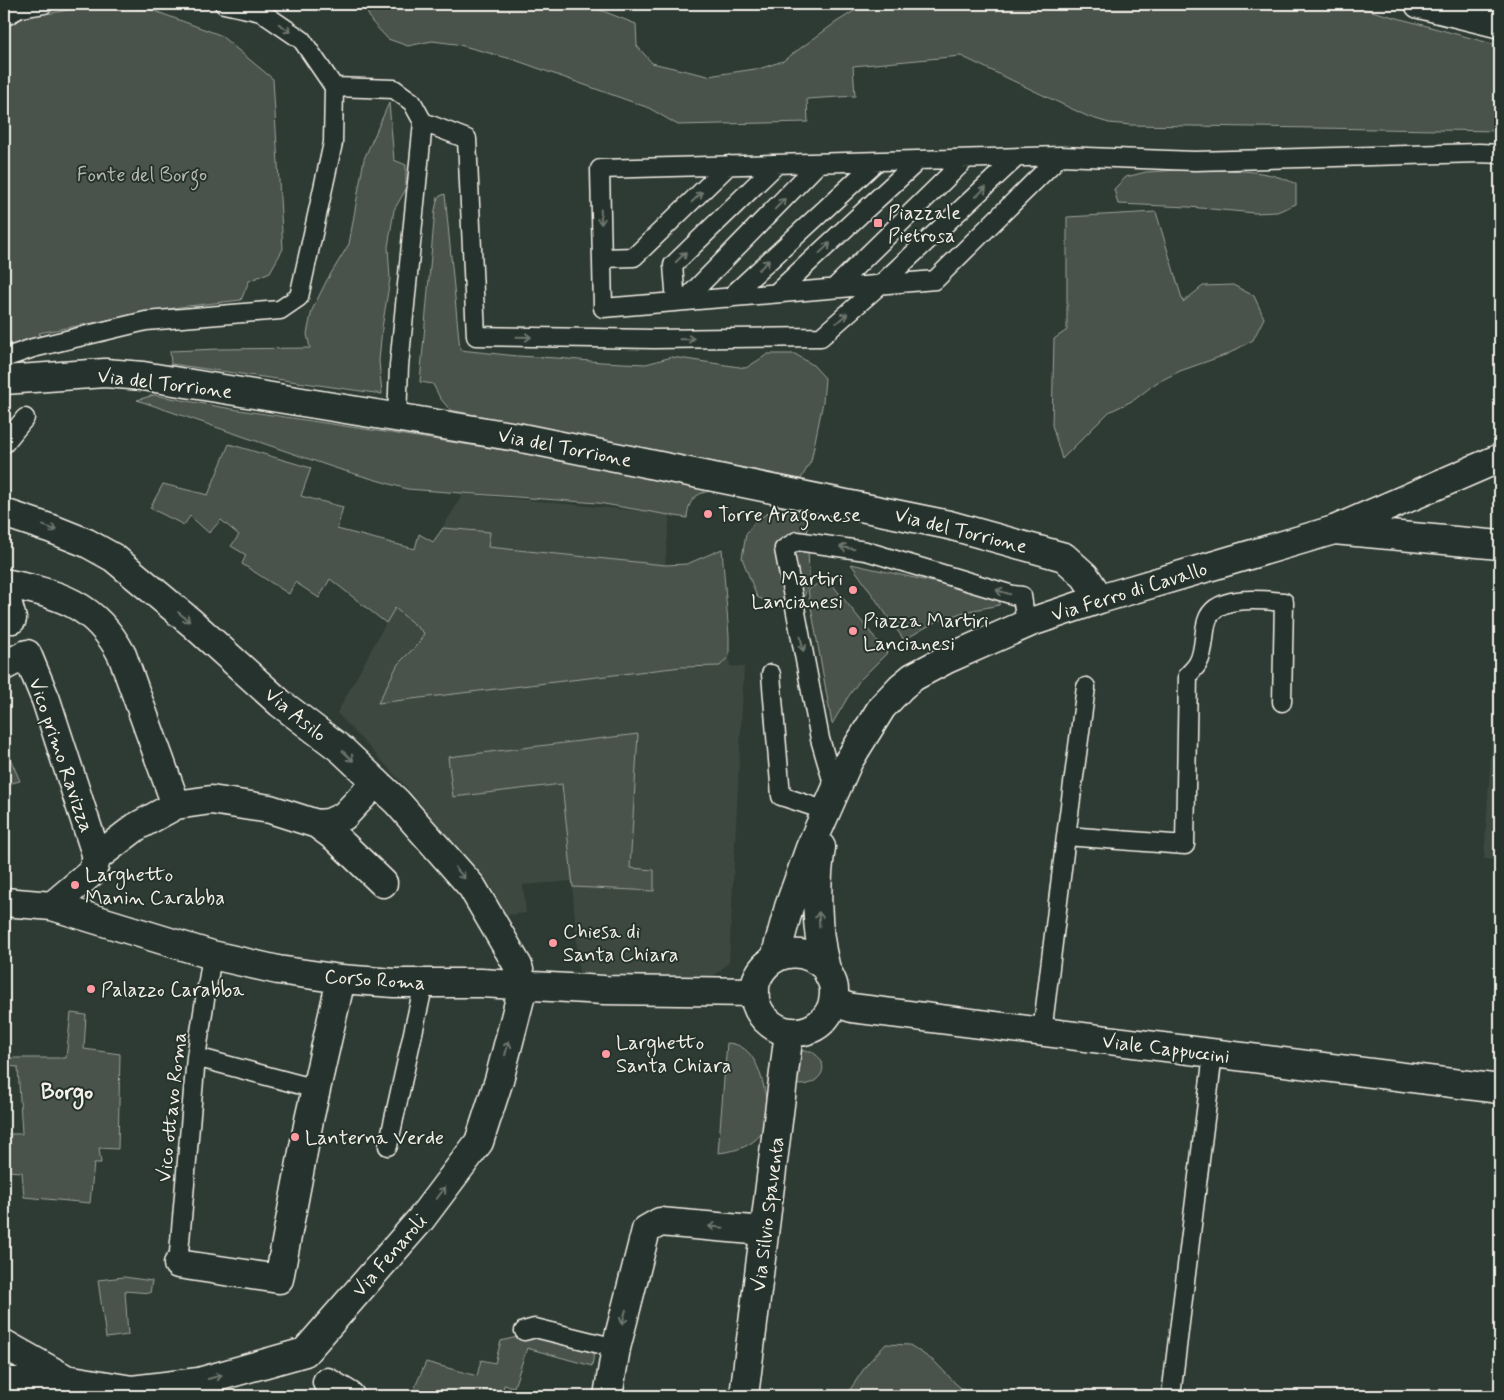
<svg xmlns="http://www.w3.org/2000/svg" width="1504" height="1400" font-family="Mynerve,sans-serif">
	<rect width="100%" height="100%" fill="#2e3b34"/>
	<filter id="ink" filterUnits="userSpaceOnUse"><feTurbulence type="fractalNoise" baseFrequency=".02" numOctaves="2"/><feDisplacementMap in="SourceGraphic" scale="10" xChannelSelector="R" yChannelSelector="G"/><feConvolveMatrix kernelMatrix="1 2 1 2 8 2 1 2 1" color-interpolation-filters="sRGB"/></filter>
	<g filter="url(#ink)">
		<!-- built -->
		<path fill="#3c4841" d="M 463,494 L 670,514 L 665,565 L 687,564 L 722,549 L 730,666 L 744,667 L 729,962 L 712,978 L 579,973 L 572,881 L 523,885 L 526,913 L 496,916 L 493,888 L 489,888 L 408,789 L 337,713 L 394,608 Z
			M 1500,616 L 1500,860 L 1484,859 Z"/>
		<!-- green -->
		<path fill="#48524c" stroke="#9ea29a" d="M 363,4 L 585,4 L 636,24 L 637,46 L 652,63 L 708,76 L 762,68 L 783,61 L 835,23 L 865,4 L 1346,4 L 1500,46 L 1500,131 L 1131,125 L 1109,123 L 1089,117 L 961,56 L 853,66 L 855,96 L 807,99 L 808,122 L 678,125 L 649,108 L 515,60 L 456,44 L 432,41 L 408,46 L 388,39 L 372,22 Z
			M 97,5 L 152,10 L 220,35 L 273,79 L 283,249 L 270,272 L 249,281 L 241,300 L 180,307 L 39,333 L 42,342 L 4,352 L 4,27 L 23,18 Z
			M 389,103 L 394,160 L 406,165 L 406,189 L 394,210 L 388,247 L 390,279 L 382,328 L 379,361 L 382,394 L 171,364 L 170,351 L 219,349 L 310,348 L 307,334 L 312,310 L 327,280 L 349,244 L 364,159 Z
			M 1178,170 C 1216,171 1261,166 1296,184 L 1296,204 L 1277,212 L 1255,213 L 1189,207 L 1118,204 L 1114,189 L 1126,177 L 1146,172 Z
			M 445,194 L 460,350 L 517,356 L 557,358 L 601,362 L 646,364 L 672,357 L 746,368 L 768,354 L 795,354 L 813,365 L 825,378 L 823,402 L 811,461 L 801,479 L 450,410 L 440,398 L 433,384 L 420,382 L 435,210 L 438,197 Z
			M 1156,212 L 1183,302 L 1203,286 L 1233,285 L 1254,296 L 1264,318 L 1253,340 L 1228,354 L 1180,371 L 1156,383 L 1134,400 L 1109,412 L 1062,459 L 1052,425 L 1054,339 L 1067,330 L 1067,217 Z
			M 154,395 L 232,409 L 563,459 L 711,491 C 695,493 688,501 687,518 L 598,503 L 407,489 L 335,468 L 137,400 Z
			M 229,444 L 311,468 L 301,496 L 343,507 L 337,529 L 415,549 L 419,534 L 433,542 L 443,528 L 490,532 L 488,547 L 665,565 L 687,564 L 722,549 L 729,636 L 729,656 L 720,666 L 681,667 L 378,703 L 398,664 L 419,643 L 424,633 L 395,608 L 386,623 L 330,579 L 319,598 L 295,582 L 289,594 L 242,564 L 246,555 L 231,546 L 239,535 L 221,520 L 209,533 L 190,516 L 184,525 L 150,508 L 163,484 L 208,495 Z
			M 779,507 L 795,507 L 807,517 L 809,576 L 805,595 L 794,608 L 778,606 L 757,597 L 742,558 L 746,534 L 756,520 Z
			M 851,564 L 1001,597 L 999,605 L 964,612 L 935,622 L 904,640 Z
			M 827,578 L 887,653 L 860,680 L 848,697 L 832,724 L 808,590 Z
			M 638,734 L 630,868 L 654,870 L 654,891 L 573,887 L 562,784 L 453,797 L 448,757 Z
			M 9,756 L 20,781 L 4,785 L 4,757 Z
			M 71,1013 L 86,1015 L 84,1049 L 120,1054 L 118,1149 L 99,1148 L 101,1163 L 94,1163 L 90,1203 L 24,1197 L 22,1172 L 6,1171 L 7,1134 L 22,1134 L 18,1067 L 4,1066 L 4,1058 L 66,1058 Z
			M 727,1043 C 755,1044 762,1076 766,1098 C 767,1105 770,1115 767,1122 C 760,1144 739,1151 718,1153 Z
			M 801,1051 L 811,1051 C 815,1054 821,1058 822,1063 C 827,1078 807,1088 795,1084 L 792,1057 Z
			M 124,1277 L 152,1281 L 150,1293 L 125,1291 L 128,1335 L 106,1338 L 98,1280 Z
			M 533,1333 L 594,1353 L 592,1366 L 527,1348 L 514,1387 L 504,1385 L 502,1396 L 486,1393 L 485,1396 L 411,1396 L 426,1362 L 477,1376 L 481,1360 L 495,1363 L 501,1341 Z
			M 886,1344 L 910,1345 L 935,1362 L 956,1384 L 971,1396 L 842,1396 L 849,1391 L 868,1363 Z"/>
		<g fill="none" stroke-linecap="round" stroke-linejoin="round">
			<!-- lane casing -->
			<g stroke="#f4f1e8" stroke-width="21">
				<path id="lane" d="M 224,4 L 261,12 L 302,40 L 334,87
					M 4,17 L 20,8 L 44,4
					M 334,87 L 394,89 L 412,102 L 423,122 L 399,366 L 397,418
					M 423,122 L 467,139 L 476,336 L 654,339 L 821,337 L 881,284 L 1017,157
					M 1060,156 L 935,280 L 603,308 L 600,169 L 1060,156 L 1195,161 L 1479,153 L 1500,154
					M 603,258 L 634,257 L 729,165
					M 834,288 L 966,159
					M 776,293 L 919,160
					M 729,298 L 876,162
					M 684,301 L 819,163
					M 676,302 L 673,265 L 776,165
					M 4,358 L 33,348 L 146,321 L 280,310 L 299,297 L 333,143 L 334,87
					M 4,444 L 25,418
					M 771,674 L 781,796 L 827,811
					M 835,790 L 820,739 L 784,549 L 797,541 L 866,551 L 1013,595 L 1022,596 L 1026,624
					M 1066,836 L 1185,845 L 1188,675 C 1192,671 1196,667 1198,663 C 1205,651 1203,634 1207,621 C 1215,594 1262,600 1284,602 L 1282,702
					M 1042,1033 L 1066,836 L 1086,687
					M 196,1057 L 316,1089
					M 388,1146 L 424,983
					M 178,1264 L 196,1057 L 212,955
					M 524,1331 L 535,1328 L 616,1348
					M 1171,1396 L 1213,1054"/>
			</g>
			<!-- street casing -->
			<g stroke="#f4f1e8" stroke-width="31">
				<path id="street" d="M 4,513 L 52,529 L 87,543 L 114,558 L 193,624 L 280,703 L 342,750 L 397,802 L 472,887 L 518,966 L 523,987 L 499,1080 L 479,1142 L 421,1219 L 305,1352 L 199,1382 L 132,1390 L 66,1379 L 4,1382
					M 1334,530 L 1500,545
					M 4,583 C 58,594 95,603 122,655 L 176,805
					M 4,590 L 12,619
					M 4,666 L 27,654 L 46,700 L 97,857
					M 317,824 L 329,823 L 344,816 L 376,782
					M 4,902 L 52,906 L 212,955 L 278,970 L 341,979 L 394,983 L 481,983 L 604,990 L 755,992
					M 52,906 L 92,872 L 97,857 L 136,827 L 176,805 L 211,800 L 270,809 L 317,824 L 336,838 L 383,883
					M 178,1264 L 279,1279 L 309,1120 L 341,979
					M 4,1344 L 66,1379
					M 327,1382 L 350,1396
					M 608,1396 L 616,1348 L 646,1230 L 660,1222 L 764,1231"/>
			</g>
			<!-- secondary casing -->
			<g stroke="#f4f1e8" stroke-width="31">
				<path id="secondary" d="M 1419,4 L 1500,24
					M 4,380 L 105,373 L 143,376 L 517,437 L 949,525 L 1064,557 L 1085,576 L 1100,599
					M 821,847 C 815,885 816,928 825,965 C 827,975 835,981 834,993 C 834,1002 831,1011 825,1018 C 817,1028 804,1033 792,1032 C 781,1032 772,1026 765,1019 C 732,982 783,928 825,967
					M 775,958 L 789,907 L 810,848 L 848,762 L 882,707 L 901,687 L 913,677 L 947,659 L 1031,622 L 1100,599 L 1334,530 L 1500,458
					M 833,1002 L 852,1008 L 1500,1089
					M 744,1396 L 789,1032"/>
			</g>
			<!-- lane -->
			<use href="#lane" stroke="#26332d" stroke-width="18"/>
			<!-- street -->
			<use href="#street" stroke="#26332d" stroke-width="28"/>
			<!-- secondary -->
			<use href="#secondary" stroke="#26332d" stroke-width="28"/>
		</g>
		<!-- one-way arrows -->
		<defs><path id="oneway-shaft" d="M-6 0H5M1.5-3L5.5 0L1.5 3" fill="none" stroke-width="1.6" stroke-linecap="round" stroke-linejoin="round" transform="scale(1.25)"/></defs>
		<g stroke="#6e766e">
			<use href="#oneway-shaft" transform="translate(285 28) rotate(34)"/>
			<use href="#oneway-shaft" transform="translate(981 192) rotate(-43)"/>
			<use href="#oneway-shaft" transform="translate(697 197) rotate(-44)"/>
			<use href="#oneway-shaft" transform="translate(780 204) rotate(-46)"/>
			<use href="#oneway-shaft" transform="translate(601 217) rotate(88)"/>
			<use href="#oneway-shaft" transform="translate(825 248) rotate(-43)"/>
			<use href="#oneway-shaft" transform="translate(681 257) rotate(-44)"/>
			<use href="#oneway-shaft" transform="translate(764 265) rotate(-43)"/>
			<use href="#oneway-shaft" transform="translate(842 318) rotate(-41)"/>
			<use href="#oneway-shaft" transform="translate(524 337) rotate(1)"/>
			<use href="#oneway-shaft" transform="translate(687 339) rotate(-1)"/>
			<use href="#oneway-shaft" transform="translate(50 528) rotate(20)"/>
			<use href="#oneway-shaft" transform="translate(847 548) rotate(-171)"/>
			<use href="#oneway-shaft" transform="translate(1003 592) rotate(-163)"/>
			<use href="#oneway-shaft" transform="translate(184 617) rotate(40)"/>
			<use href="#oneway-shaft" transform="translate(802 644) rotate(79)"/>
			<use href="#oneway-shaft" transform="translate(348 756) rotate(43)"/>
			<use href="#oneway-shaft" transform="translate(460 873) rotate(49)"/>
			<use href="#oneway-shaft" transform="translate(819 919) rotate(-93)"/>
			<use href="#oneway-shaft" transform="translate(507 1048) rotate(-75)"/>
			<use href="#oneway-shaft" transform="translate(441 1193) rotate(-53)"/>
			<use href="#oneway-shaft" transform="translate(716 1227) rotate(-175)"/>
			<use href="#oneway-shaft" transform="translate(624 1317) rotate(105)"/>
			<use href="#oneway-shaft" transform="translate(215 1377) rotate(-16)"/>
		</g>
	</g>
	<!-- markers -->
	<g fill="#ff9aa2" stroke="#26332d" stroke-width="2">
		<rect x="873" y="218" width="10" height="10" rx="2.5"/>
		<circle cx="708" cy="514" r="5"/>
		<circle cx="853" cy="590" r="5"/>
		<circle cx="853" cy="631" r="5"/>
		<circle cx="75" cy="885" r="5"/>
		<circle cx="553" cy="943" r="5"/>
		<circle cx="91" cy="989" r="5"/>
		<circle cx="606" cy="1054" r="5"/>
		<circle cx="295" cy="1137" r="5"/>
	</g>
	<g text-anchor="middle" stroke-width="4" stroke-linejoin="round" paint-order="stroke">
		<!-- park labels -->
		<g font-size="20" fill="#b8b9b1" stroke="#26332d">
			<text x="142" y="181">Fonte del Borgo</text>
		</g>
		<!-- poi labels -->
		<g font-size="20" fill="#f4f1e8" stroke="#26332d" text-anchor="start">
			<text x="888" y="219">Piazzale<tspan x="888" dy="23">Pietrosa</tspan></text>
			<text x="718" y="521">Torre Aragonese</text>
			<text x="843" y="585" text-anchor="end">Martiri<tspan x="843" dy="23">Lancianesi</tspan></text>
			<text x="863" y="627">Piazza Martiri<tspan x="863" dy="23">Lancianesi</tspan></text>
			<text x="85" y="881">Larghetto<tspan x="85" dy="23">Manin Carabba</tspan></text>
			<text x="563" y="938">Chiesa di<tspan x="563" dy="23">Santa Chiara</tspan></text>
			<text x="101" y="996">Palazzo Carabba</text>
			<text x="616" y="1049">Larghetto<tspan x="616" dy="23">Santa Chiara</tspan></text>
			<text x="305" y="1144">Lanterna Verde</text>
		</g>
		<!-- street labels -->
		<g font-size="20" fill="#f4f1e8" stroke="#26332d">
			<text transform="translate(165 383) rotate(7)" y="7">Via del Torrione</text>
			<text transform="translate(565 447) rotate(11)" y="7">Via del Torrione</text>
			<text transform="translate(961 530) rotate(14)" y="7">Via del Torrione</text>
			<text transform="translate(1129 591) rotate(-17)" y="7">Via Ferro di Cavallo</text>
			<text transform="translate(296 714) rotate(39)" y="7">Via Asilo</text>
			<text transform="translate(62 755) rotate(71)" y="7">Vico primo Ravizza</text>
			<text transform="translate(375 979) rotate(4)" y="7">Corso Roma</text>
			<text transform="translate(1166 1048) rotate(7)" y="7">Viale Cappuccini</text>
			<text transform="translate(171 1107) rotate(-84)" y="7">Vico ottavo Roma</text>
			<text transform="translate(767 1214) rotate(-83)" y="7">Via Silvio Spaventa</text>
			<text transform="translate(389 1255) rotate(-49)" y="7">Via Fenaroli</text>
		</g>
		<!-- quarter labels -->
		<g font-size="22" font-weight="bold" fill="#f4f1e8" stroke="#26332d">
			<text x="67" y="1099">Borgo</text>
		</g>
	</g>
	<!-- margin -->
	<rect width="1504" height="1400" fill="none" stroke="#26332d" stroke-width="20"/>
	<rect x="10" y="10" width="1484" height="1380" fill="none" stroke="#f4f1e8" stroke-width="2" filter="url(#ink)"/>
</svg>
